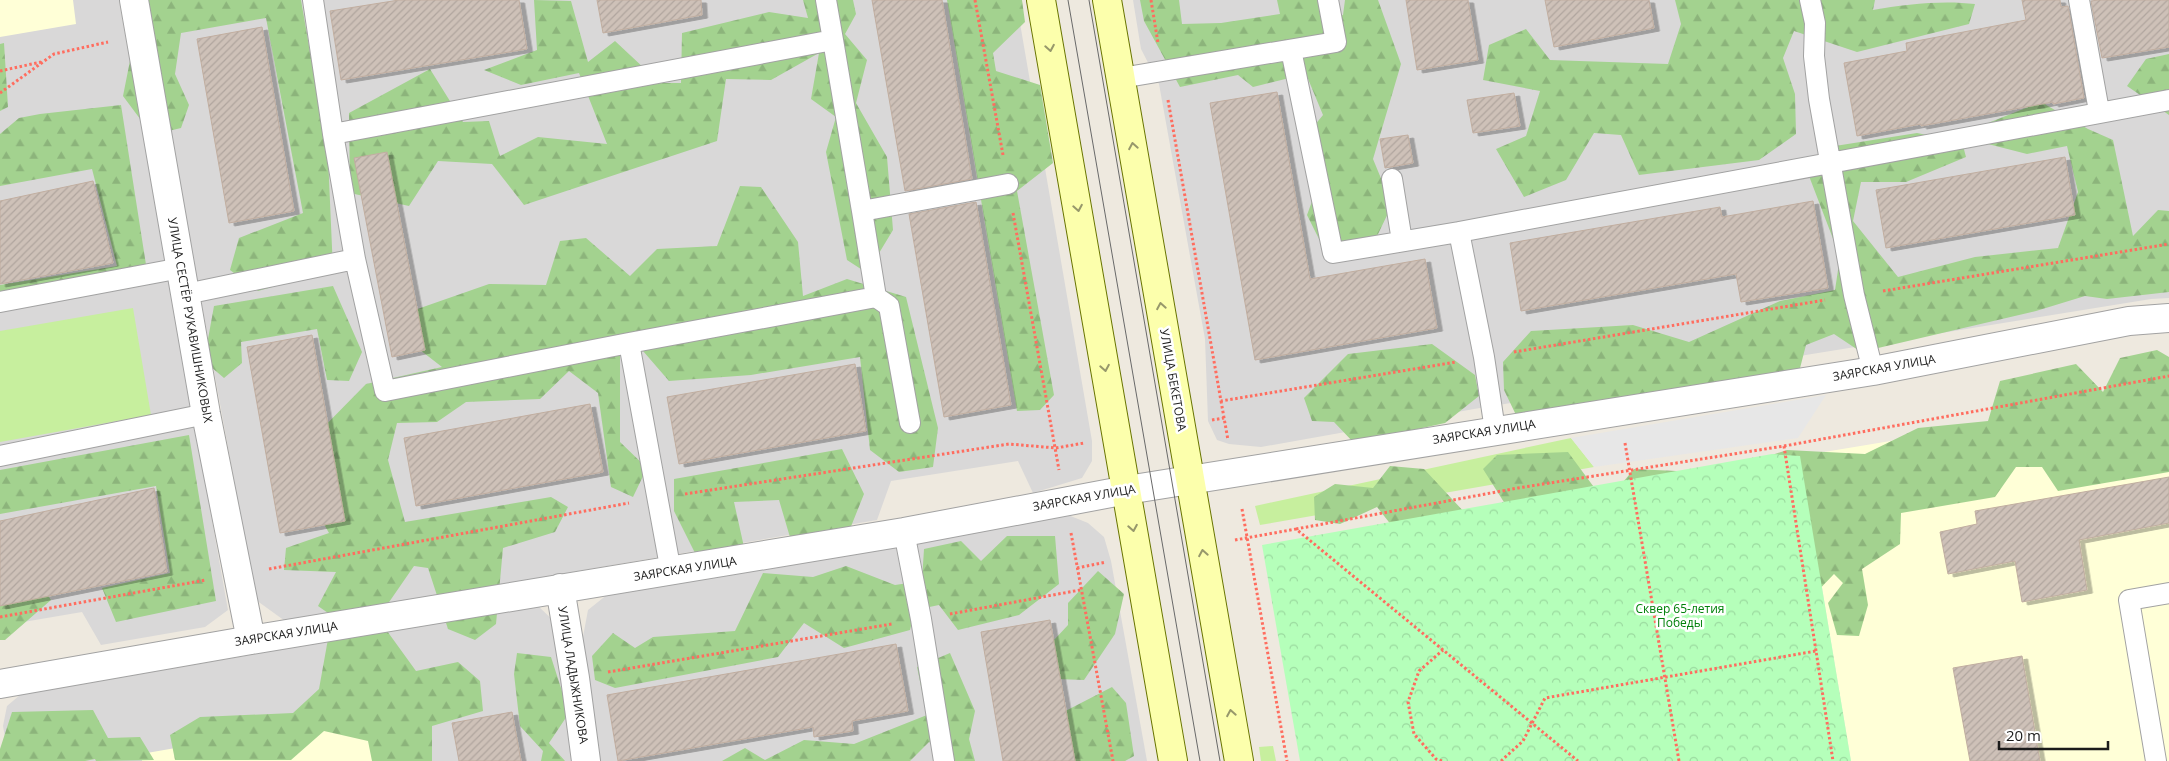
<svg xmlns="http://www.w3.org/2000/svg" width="2169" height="761" font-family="'Open Sans',sans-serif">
	<defs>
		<pattern id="forest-firs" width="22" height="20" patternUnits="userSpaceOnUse" patternTransform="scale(1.25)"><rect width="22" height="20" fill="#a3d28f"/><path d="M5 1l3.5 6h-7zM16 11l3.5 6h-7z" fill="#8cb47b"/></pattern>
		<pattern id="park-crowns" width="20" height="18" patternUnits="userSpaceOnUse" patternTransform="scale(1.25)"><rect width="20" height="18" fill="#b5ffba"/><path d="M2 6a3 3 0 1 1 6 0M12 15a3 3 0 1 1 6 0" fill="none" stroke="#9bda9f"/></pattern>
		<pattern id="building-hatch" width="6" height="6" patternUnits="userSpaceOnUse" patternTransform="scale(1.25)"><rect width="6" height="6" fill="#cec1b8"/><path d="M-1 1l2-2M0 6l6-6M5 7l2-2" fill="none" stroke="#b0a59e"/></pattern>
		<filter id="shadow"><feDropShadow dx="5.5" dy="3" stdDeviation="0" flood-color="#0004"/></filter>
	</defs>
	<rect width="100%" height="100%" fill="#eee9df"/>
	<!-- residential -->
	<path fill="#d9d8d8" d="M 0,0 L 119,0 L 228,610 L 205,627 L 101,645 L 82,612 L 0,626 Z
		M 146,0 L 1016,0 L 1092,441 L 1092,461 L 1082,478 L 1033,493 L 1018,461 L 891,481 L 877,520 L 285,621 L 256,600 Z
		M 1133,0 L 2169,0 L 2169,298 L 2151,299 L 1474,409 L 1261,447 L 1229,444 L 1217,440 L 1208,421 L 1205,339 L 1159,84 L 1141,49 Z
		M 1068,515 L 1088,523 L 1104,537 L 1111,561 L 1147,761 L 598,761 L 582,642 L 588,610 L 608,594 Z
		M 537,605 L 558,625 L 578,761 L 9,761 L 3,726 L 7,706 L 20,695 Z"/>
	<!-- education -->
	<path fill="#ffffd7" d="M 0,0 L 73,0 L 76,24 L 0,37 Z
		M 2169,395 L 2169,761 L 1851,761 L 1800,456 Z
		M 395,710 L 404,761 L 142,761 L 141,754 Z"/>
	<!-- grass -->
	<path fill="#c7ef9e" d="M 133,308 L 151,415 L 0,442 L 0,331 Z
		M 1571,438 L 1594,467 L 1260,525 L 1255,506 Z
		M 1273,746 L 1276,761 L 1261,761 L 1259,747 Z"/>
	<!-- forest -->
	<path fill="url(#forest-firs)" d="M 142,0 L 301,0 L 328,156 L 333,270 L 258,291 L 230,270 L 239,238 L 303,213 L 266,18 L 181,33 L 175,74 L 189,105 L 181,128 L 152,135 L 123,96 Z
		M 534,0 L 571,1 L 588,62 L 615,41 L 660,83 L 681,83 L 682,33 L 769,12 L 808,18 L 803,0 L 853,0 L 856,14 L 845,34 L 867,60 L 856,103 L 887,157 L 893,230 L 867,273 L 847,260 L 826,152 L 836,117 L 811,99 L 819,53 L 771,80 L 726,79 L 717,141 L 524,205 L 492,164 L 438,161 L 409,206 L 350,193 L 349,113 L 430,69 L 463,122 L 489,121 L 500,156 L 538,137 L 607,144 L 579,73 L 521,85 L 484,70 L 537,50 Z
		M 947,0 L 1022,0 L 1025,22 L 993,53 L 996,71 L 1040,85 L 1053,163 L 1017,191 L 1054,395 L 1040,410 L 1017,411 Z
		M 1140,0 L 1179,0 L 1182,24 L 1221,23 L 1280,14 L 1277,0 L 1318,0 L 1322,21 L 1343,15 L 1345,0 L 1378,0 L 1401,64 L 1373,159 L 1392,205 L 1367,257 L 1331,263 L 1307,215 L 1322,174 L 1300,143 L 1323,115 L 1306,74 L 1253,87 L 1238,75 L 1180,87 L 1144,21 Z
		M 1675,0 L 1875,0 L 1873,10 C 1905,4 1944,0 1975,4 L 1969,24 L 1857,52 L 1794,31 L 1783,58 L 1795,94 L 1796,134 L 1759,160 L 1639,175 L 1621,135 L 1594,133 L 1566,180 L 1524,197 L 1496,149 L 1526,136 L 1540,91 L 1483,80 L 1489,45 L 1526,29 L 1550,60 L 1668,64 L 1681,24 Z
		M 4,43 L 8,107 L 0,111 L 0,44 Z
		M 2169,54 L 2169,115 L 2127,86 L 2146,59 Z
		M 2041,102 L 2088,129 L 2113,140 L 2133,236 L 2158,210 L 2169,211 L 2169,292 L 2107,299 L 2085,296 L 2036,311 L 1861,352 L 1834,334 L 1806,345 L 1799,372 L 1516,415 L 1504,390 L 1503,362 L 1531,331 L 1633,325 L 1689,342 L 1780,301 L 1835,290 L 1840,257 L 1809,176 L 1835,146 L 1917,133 L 1962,142 L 1966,157 L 1906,182 L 1861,182 L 1853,221 L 1898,277 L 1975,257 L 2058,248 L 2078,192 L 2067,146 L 2027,154 L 1984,143 L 1988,123 Z
		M 121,105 L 147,271 L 0,299 L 0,285 L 117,266 L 92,169 L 0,186 L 0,134 L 19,118 L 40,114 Z
		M 740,186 L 761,187 L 798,242 L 803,296 L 847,279 L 906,297 L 938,428 L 933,467 L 899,472 L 870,450 L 860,357 L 751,375 L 669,381 L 643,351 L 620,356 L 620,442 L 647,468 L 633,497 L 611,487 L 598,393 L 569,371 L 540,399 L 466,402 L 437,422 L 397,423 L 388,460 L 405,522 L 551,497 L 568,507 L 555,532 L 503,548 L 496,624 L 475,640 L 448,629 L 428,568 L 414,566 L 385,608 L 338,620 L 318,606 L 336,572 L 284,570 L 286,548 L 329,533 L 313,505 L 310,441 L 366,384 L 442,367 L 402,336 L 406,313 L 489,284 L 546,285 L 560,241 L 586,238 L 630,276 L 657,249 L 717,246 Z
		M 333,286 L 362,352 L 349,381 L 327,380 L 317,329 L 241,342 L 242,363 L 224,378 L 204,361 L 214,306 Z
		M 1432,344 L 1475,375 L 1479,396 L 1445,423 L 1354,443 L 1334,422 L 1312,421 L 1304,398 L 1348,354 Z
		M 2157,350 L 2169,357 L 2169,472 L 2058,491 L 2042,467 L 2016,467 L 1995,497 L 1901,513 L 1900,544 L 1862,569 L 1868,605 L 1859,636 L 1837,635 L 1828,603 L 1843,583 L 1834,574 L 1811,598 L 1608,500 L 1634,469 L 1718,473 L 1787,450 L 1865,454 L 1918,428 L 1988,421 L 2000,381 L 2076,364 L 2103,392 L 2120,358 Z
		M 189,435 L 216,601 L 116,622 L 102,588 L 170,573 L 156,486 L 0,514 L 0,470 Z
		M 842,449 L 864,494 L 848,534 L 792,544 L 779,500 L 734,502 L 744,547 L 698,559 L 674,511 L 674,479 Z
		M 1568,452 L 1599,494 L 1392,526 L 1377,507 L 1340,524 L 1315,520 L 1314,497 L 1335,484 L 1373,488 L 1390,466 L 1424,469 L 1466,514 L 1507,507 L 1483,469 L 1497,455 Z
		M 1007,536 L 1055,536 L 1059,584 L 1019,615 L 958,630 L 939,605 L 915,610 L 910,630 L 844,648 L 804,623 L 778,657 L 615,688 L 595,680 L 592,656 L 613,633 L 635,648 L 653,637 L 735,631 L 763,573 L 813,577 L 846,566 L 895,585 L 922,581 L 924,549 L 961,541 L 981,561 Z
		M 1098,571 L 1124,594 L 1115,634 L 1084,680 L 1056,679 L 1041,654 L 1068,625 L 1068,603 Z
		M 41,585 L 51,600 L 5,640 L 0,640 L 0,593 Z
		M 382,624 L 416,671 L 458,662 L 480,681 L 483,711 L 432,726 L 432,761 L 372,761 L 368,741 L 324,731 L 291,760 L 175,760 L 170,735 L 200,717 L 293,713 L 319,689 L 328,639 Z
		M 517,653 L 551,657 L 569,713 L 549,743 L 565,761 L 541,761 L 543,751 L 520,726 L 514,674 Z
		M 950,653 L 975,711 L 969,739 L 975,761 L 946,761 L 952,751 L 929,742 L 910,761 L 722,761 L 745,748 L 765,760 L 804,740 L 854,744 L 927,715 L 917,667 Z
		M 1112,687 L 1126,703 L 1134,756 L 1125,761 L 1064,761 L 1048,720 Z
		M 93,710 L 108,738 L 140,737 L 154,760 L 96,761 L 95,759 L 85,761 L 0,761 L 0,749 L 12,712 Z"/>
	<!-- park -->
	<path fill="url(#park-crowns)" d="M 1772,454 L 1800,456 L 1851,761 L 1300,761 L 1262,545 Z"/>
	<!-- parking -->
	<path fill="#e7e7e7" d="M 1826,395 L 1798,438 L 1594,467 L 1571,438 Z"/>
	<!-- building -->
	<path fill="url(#building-hatch)" stroke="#c1aea0" filter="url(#shadow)" d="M 399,0 L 519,0 L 527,49 L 341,80 L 330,11 Z
		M 597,0 L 701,0 L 702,15 L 603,33 Z
		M 872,0 L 942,0 L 972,179 L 905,191 Z
		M 1406,0 L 1468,0 L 1478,60 L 1417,70 Z
		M 1545,0 L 1649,0 L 1654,28 L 1554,47 Z
		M 2022,0 L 2060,0 L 2061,7 L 2068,6 L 2084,98 L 2053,104 L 2053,102 L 1921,126 L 1921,124 L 1857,136 L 1844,63 L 1907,51 L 1906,43 L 2026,20 Z
		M 2098,0 L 2169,0 L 2169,47 L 2102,58 L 2091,1 Z
		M 262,27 L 294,211 L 229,223 L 197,39 Z
		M 1277,92 L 1310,279 L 1425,259 L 1437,328 L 1255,360 L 1210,103 Z
		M 1514,93 L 1520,126 L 1473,133 L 1467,100 Z
		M 1408,135 L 1413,163 L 1385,168 L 1380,139 Z
		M 387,152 L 425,350 L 392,357 L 354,158 Z
		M 2065,157 L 2075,215 L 1886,248 L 1876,190 Z
		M 93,181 L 113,263 L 0,284 L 0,201 Z
		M 1813,201 L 1828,288 L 1741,302 L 1736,274 L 1521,311 L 1510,243 L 1720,207 L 1722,217 Z
		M 976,202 L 1011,405 L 944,417 L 909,214 Z
		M 312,335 L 345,521 L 280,533 L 247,347 Z
		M 855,364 L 866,431 L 679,464 L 667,397 Z
		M 590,404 L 603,472 L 416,506 L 404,438 Z
		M 2169,477 L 2169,523 L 2079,540 L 2087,590 L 2022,602 L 2015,561 L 1948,574 L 1940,532 L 1977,524 L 1975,511 Z
		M 154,488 L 167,572 L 0,606 L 0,521 Z
		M 1050,620 L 1075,761 L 1003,761 L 981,632 Z
		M 896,644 L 908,711 L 852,721 L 853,731 L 814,737 L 813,727 L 618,761 L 607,695 Z
		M 2022,656 L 2040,761 L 1970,761 L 1953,668 Z
		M 512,712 L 521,761 L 459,761 L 452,723 Z"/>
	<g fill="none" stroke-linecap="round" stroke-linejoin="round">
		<!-- service casing -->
		<g stroke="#a2a2a2" stroke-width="22">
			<path id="service" d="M 313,0 L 333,134
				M 826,0 L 833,40
				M 1810,0 L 1815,23 L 1814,56 L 1819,99 L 1854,295 L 1873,371
				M 2079,0 L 2099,111
				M 1291,50 L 1333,253 L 1459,232
				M 1121,78 L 1336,42 L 1328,0
				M 1392,179 L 1402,241
				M 355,259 L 333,134 L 833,40 L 862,211
				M 186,294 L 355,259 L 385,391 L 629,343 L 876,297 L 862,211 L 1008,184
				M 876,297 L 889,306 L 910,423
				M 0,302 L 181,268
				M 629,343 L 671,572
				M 1495,430 L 1484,357 L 1459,232 L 2169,100
				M 0,456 L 206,414
				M 904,532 L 921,619 L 944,761
				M 2156,761 L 2129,600 L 2169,593"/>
		</g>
		<!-- minor casing -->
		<g stroke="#a2a2a2" stroke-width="30">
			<path id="minor" d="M 134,0 L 206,414 L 251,640
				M 560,588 L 575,678 L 586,761
				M 0,684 L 251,640 L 904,532 L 1127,490"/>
		</g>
		<!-- tertiary casing -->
		<g stroke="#a2a2a2" stroke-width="30">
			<path id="tertiary" d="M 1127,490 L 1873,371 L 2129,321 L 2169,318"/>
		</g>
		<!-- secondary casing -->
		<g stroke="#687400" stroke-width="30">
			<path id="secondary" d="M 1041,0 L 1173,761
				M 1107,0 L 1239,761"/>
		</g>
		<!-- path -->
		<path stroke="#ff6d5f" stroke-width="3" stroke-dasharray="2.5 2.5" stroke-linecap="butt" d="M 975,0 L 1003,155
			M 1151,0 L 1158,43
			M 0,71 L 41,62
			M 0,93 L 54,54 L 108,42
			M 1168,100 L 1221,401 L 1456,362
			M 1013,213 L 1059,470
			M 1883,291 L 2169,244
			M 1514,352 L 1825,300
			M 1221,401 L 1228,440
			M 1212,420 L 1224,418
			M 1625,443 L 1679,761
			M 1784,446 L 2169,376
			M 685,494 L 1009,444 L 1056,448 L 1084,443
			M 1242,509 L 1287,761
			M 1296,529 L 1518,488 L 1784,446 L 1816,651
			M 1071,533 L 1113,761
			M 1235,540 L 1296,529 L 1578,761
			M 1077,568 L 1106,562
			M 269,569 L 629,503
			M 950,614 L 1080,590
			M 0,617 L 206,580
			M 608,672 L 892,624
			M 1442,761 L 1436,759 L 1414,734 L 1408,702 L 1419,671 L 1443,650
			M 1501,761 L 1523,741 L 1545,698 L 1816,651 L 1833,761"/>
		<!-- service -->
		<use href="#service" stroke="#fff" stroke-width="20"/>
		<!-- minor -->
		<use href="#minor" stroke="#fff" stroke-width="28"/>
		<!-- tertiary -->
		<use href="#tertiary" stroke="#fff" stroke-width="28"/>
		<!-- secondary -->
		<use href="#secondary" stroke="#fcffac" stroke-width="28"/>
		<!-- tram -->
		<path stroke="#696969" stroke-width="1" d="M 1068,0 L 1200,761
			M 1089,0 L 1220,761"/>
	</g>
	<!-- one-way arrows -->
	<defs><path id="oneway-chevron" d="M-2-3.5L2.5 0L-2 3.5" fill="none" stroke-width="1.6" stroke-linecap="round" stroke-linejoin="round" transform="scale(1.25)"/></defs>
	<g stroke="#97986b">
		<use href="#oneway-chevron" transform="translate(1050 48) rotate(80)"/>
		<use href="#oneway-chevron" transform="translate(1133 146) rotate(-100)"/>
		<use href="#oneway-chevron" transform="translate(1078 208) rotate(80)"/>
		<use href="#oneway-chevron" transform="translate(1161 306) rotate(-100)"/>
		<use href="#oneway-chevron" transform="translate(1105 368) rotate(80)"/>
		<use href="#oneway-chevron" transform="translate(1133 528) rotate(80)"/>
		<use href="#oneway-chevron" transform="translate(1203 553) rotate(-100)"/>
		<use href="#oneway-chevron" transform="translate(1231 713) rotate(-100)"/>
	</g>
	<g text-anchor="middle" stroke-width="5" stroke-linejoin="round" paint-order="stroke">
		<!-- street labels -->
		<g font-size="12" fill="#1b1b1b" stroke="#fff">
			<text transform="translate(190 320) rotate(80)" y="4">УЛИЦА СЕСТЁР РУКАВИШНИКОВЫХ</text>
			<text transform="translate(1884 368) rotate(-10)" y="4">ЗАЯРСКАЯ УЛИЦА</text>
			<text transform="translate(1173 380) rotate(80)" y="4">УЛИЦА БЕКЕТОВА</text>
			<text transform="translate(1484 432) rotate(-9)" y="4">ЗАЯРСКАЯ УЛИЦА</text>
			<text transform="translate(1084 498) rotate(-10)" y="4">ЗАЯРСКАЯ УЛИЦА</text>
			<text transform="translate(685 569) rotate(-9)" y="4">ЗАЯРСКАЯ УЛИЦА</text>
			<text transform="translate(286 634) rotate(-9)" y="4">ЗАЯРСКАЯ УЛИЦА</text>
			<text transform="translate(573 675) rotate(81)" y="4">УЛИЦА ЛАДЫЖНИКОВА</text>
		</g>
		<!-- park labels -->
		<g font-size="12" fill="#00810a" stroke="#fff">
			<text x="1680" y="613">Сквер 65-летия<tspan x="1680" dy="14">Победы</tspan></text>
		</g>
	</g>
	<!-- scale -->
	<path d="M1999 741v8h109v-8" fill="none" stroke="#1b1b1b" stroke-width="2.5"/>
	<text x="2006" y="741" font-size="15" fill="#1b1b1b" stroke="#ffffff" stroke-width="4" paint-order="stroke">20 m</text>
</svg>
